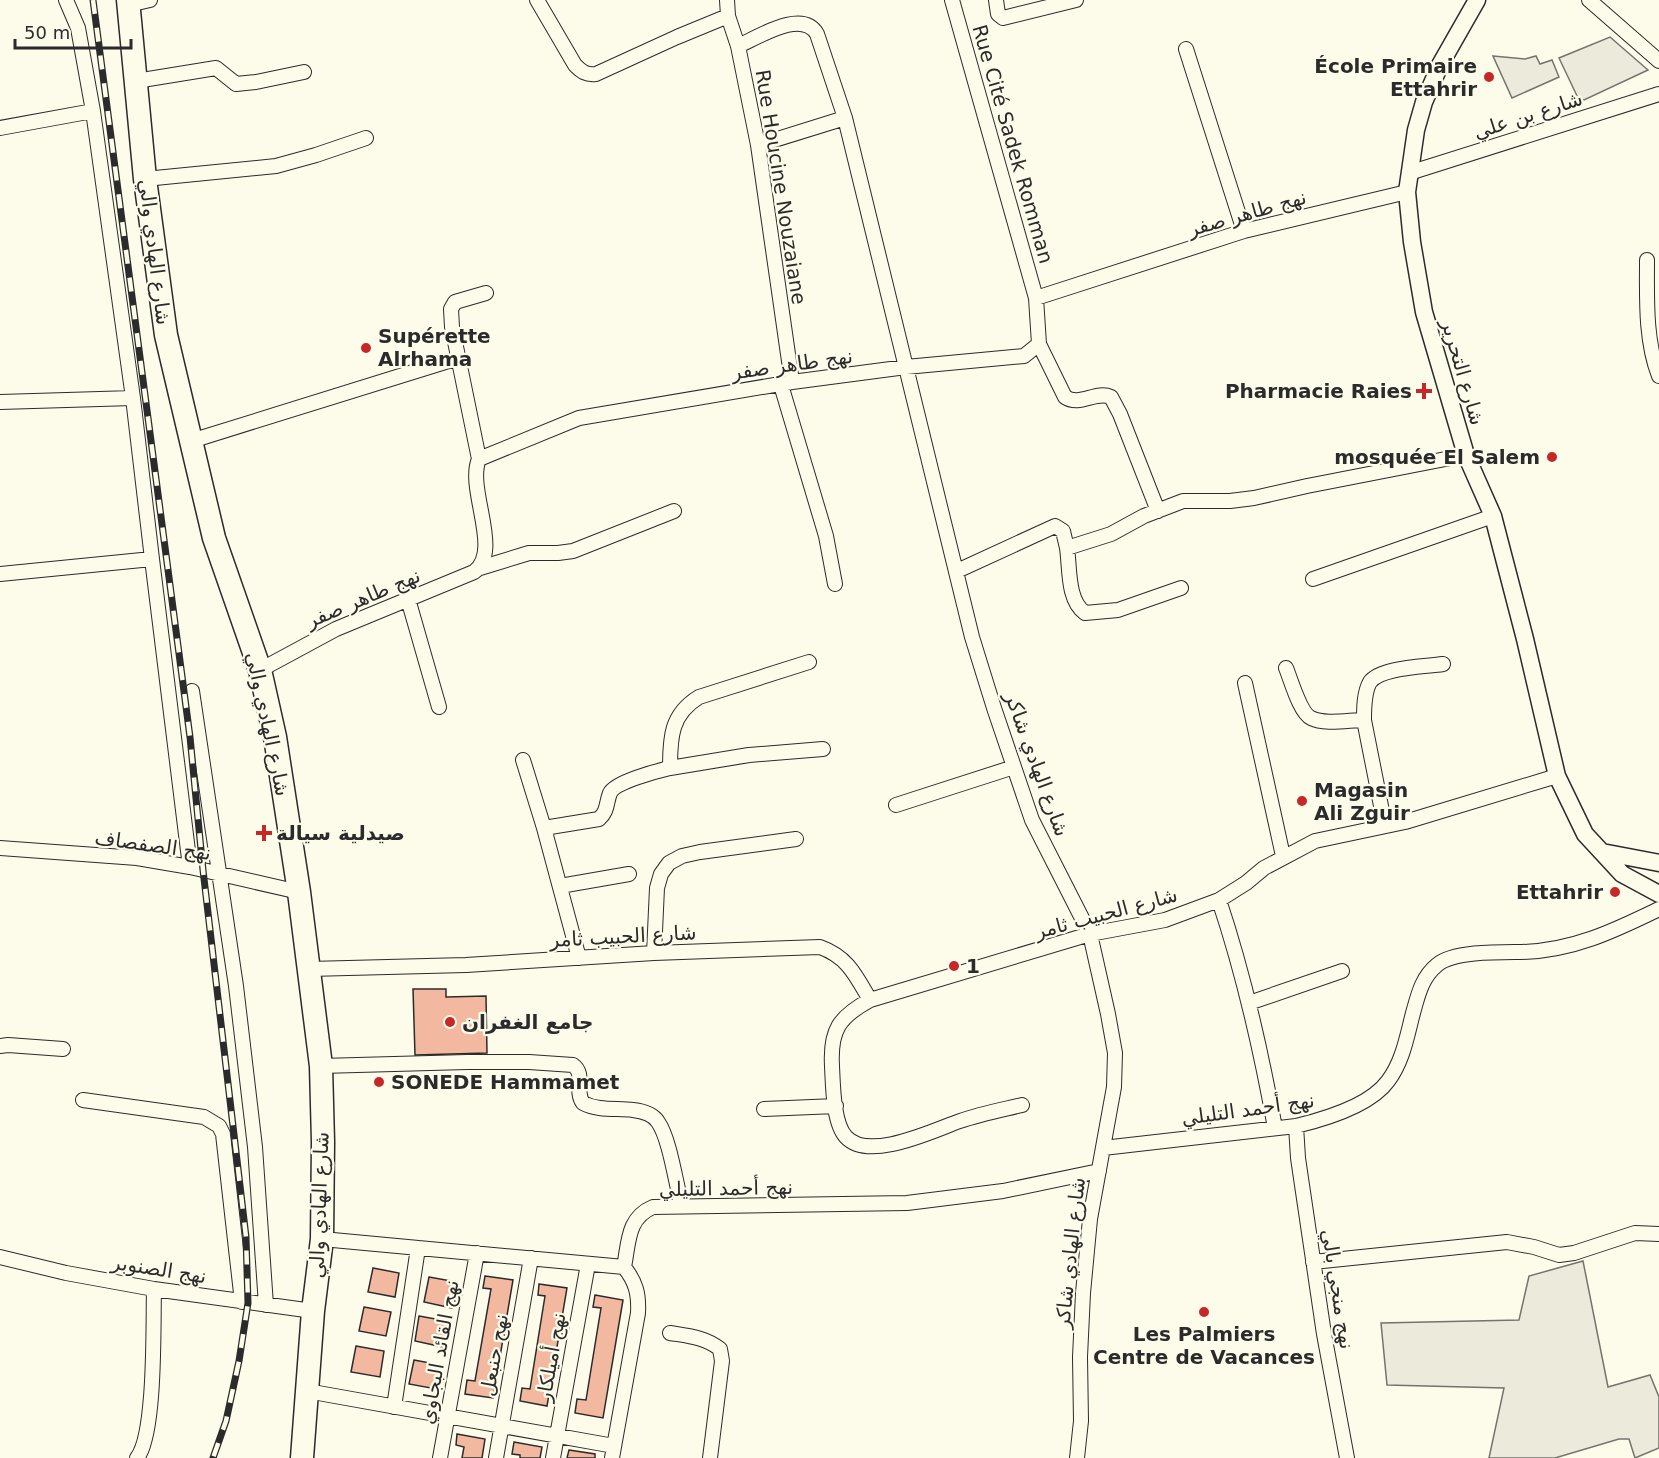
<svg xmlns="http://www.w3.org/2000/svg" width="1659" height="1458" font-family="'DejaVu Sans',Vazirmatn,sans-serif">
	<rect width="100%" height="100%" fill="#fdfbea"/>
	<!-- green -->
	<path fill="#ecebdb" stroke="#74746e" stroke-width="1.5" d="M 1610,37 L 1648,70 L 1584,100 L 1578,98 L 1559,58 Z
		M 1493,56 L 1525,59 L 1536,56 L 1540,64 L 1552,60 L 1559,77 L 1512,98 Z
		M 1583,1261 L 1608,1387 L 1650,1375 L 1659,1397 L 1659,1448 L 1635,1458 L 1629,1439 L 1619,1439 L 1555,1458 L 1489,1458 L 1504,1388 L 1387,1385 L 1381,1323 L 1519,1320 L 1529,1276 Z"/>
	<!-- building -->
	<path fill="#f2b8a0" stroke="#2b2b2b" stroke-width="1.5" d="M 413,989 L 446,989 L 446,997 L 486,996 L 487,1053 L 415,1055 Z
		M 373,1268 L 399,1273 L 395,1297 L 368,1292 Z
		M 485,1276 L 513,1280 L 493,1398 L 465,1394 L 467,1380 L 475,1381 L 491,1289 L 483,1288 Z
		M 429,1277 L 457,1282 L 452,1308 L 424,1302 Z
		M 539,1284 L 567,1288 L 547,1406 L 520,1401 L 522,1388 L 530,1389 L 545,1296 L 538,1295 Z
		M 595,1295 L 623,1300 L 603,1418 L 575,1413 L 577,1399 L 586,1400 L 601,1308 L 593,1307 Z
		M 364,1307 L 391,1312 L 386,1336 L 359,1331 Z
		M 419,1316 L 447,1321 L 443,1347 L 415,1341 Z
		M 356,1346 L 384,1351 L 380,1377 L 351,1372 Z
		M 414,1360 L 441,1365 L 436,1389 L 409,1384 Z
		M 457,1434 L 485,1439 L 482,1458 L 462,1458 L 464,1447 L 456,1445 Z
		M 514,1442 L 542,1447 L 540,1458 L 520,1458 L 520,1455 L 512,1454 Z
		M 569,1450 L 595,1454 L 595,1458 L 567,1458 Z"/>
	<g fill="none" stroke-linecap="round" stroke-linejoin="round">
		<!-- minor casing -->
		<g stroke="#2b2b2b" stroke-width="16">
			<path id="minor" d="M 66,0 L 78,28 L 93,111 L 133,398 L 152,559
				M 537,0 L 575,65 C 582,72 586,75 596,74 L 677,37 L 728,16
				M 727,0 L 728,16 L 738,46 L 758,145 L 792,382
				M 996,0 L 998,14 L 1003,18 L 1076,0
				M 1589,0 L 1659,61
				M 128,5 L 150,0
				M 738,46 C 757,38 802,8 817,34 L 845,118 L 972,637 L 994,708 L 1032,820 L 1090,934 L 1108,1014 L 1115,1053 L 1114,1087 L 1090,1219 L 1083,1293 L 1080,1357 L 1081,1421 L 1077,1458
				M 1186,49 L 1244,231
				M 136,81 L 216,68 L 236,84 L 256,82 L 304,72
				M 0,128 L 93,111
				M 758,145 L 845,118
				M 1409,173 L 1659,94
				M 145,179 L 276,166 L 316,155 L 366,138
				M 1647,260 C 1647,298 1645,340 1659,376
				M 1036,298 L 1244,231 L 1407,192
				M 1039,344 L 1065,397 C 1080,407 1096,390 1111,397 L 1120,414 L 1158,511
				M 781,385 L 826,536 L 835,584
				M 0,402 L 133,398
				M 191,441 L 458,358
				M 479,459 L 452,327 L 451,309 L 455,302 L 486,293
				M 1067,548 C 1070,568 1067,600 1085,613 L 1118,610 L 1181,588
				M 480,568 L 529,553 L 558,553 L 573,551 L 674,511
				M 957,571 L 1055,526 L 1063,531 L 1067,548 L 1111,534 L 1144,516 L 1183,501 L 1230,501 L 1254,498 L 1307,486 L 1466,455
				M 0,574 L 152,559 L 190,867
				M 1313,579 L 1493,516
				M 408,599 L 439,707
				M 1286,668 C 1291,680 1300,713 1311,718 C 1325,725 1349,720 1364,720
				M 260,670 L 336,629 L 474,572 C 503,551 466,489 479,459 L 579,418 L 792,382 L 906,367 L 1024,356 L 1039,344 L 1036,298 L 952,0
				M 1245,683 L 1283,856
				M 192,691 L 236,986 L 255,1147 L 266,1305
				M 523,760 L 544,828 L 579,958
				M 670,768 L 749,755 L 823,749
				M 896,805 L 1014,767
				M 1385,826 L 1364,720 C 1364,709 1364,692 1370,682 C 1381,667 1425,667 1443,664
				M 544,828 L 599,819 C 608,811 606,803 610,793 C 615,782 657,771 670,768 C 670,737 671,714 699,697 L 809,662
				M 0,848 L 137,858 L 190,867 L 299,892
				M 560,886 L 629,874
				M 1219,900 C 1244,975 1261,1050 1275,1128
				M 654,953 L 657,888 L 661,874 L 669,863 L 682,856 L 700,852 L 796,839
				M 309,969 L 466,965 L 654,953 L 820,947 C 848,957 856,976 870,1000 L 1090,934 L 1165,920 L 1219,900 L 1246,883 L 1264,868 L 1315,841 L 1405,822 L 1557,776
				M 870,1000 C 839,1017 830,1030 832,1066 C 833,1085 833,1123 846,1137 C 869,1162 934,1130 960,1121 C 980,1114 1001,1110 1022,1105
				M 1249,1003 L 1342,971
				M 0,1046 L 8,1045 L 63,1049
				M 321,1066 L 467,1062 L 529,1062 L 573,1065 C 586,1074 574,1091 583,1103 C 598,1111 617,1108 633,1110 C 642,1111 653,1114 658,1122 C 670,1139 676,1185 682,1206
				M 83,1100 L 204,1117 L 219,1126 L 223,1134 L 242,1302
				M 764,1109 L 836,1106
				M 1296,1126 L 1298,1158 L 1324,1334 L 1347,1458
				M 1103,1148 L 1296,1126 C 1325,1119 1370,1106 1388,1081 C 1403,1061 1407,1036 1413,1013 C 1418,995 1422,977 1437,965 C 1453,951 1500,952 1521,952 C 1572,951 1614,931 1659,909
				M 322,1239 L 624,1267
				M 0,1257 L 66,1273 L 154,1289 L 313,1311
				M 1313,1262 L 1507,1242 L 1534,1247 L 1559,1255 L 1574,1253 L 1635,1233 L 1659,1234
				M 624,1267 C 629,1242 627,1218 653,1207 L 907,1203 L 1003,1191 L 1099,1171
				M 670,1333 C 688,1336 705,1337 720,1349 L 722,1361 L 710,1458
				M 307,1391 L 614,1446
				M 394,1407 L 418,1248
				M 137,1458 C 156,1434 153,1323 154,1289
				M 440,1458 L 477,1253
				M 496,1458 L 531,1258
				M 553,1458 L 588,1264
				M 612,1458 L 638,1313 C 639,1294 636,1282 624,1267"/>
		</g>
		<!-- tertiary casing -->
		<g stroke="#2b2b2b" stroke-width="19">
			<path id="tertiary" d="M 1477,0 L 1440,65 L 1424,102 L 1416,130 L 1407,192 L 1412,242 L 1424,312 L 1466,455 L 1493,516 L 1525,639 L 1557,776 L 1585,834 L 1622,874 L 1659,894
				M 1602,852 L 1659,863"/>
		</g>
		<!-- primary casing -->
		<g stroke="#2b2b2b" stroke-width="25">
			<path id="primary" d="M 128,0 L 145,179 L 166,335 L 214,538 L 260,670 L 275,737 L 299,892 L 321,1066 L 323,1142 L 322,1239 L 313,1311 L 302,1458"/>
		</g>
		<!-- minor -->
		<use href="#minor" stroke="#fdfbea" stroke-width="14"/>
		<!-- tertiary -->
		<use href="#tertiary" stroke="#fdfbea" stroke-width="16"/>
		<!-- primary -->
		<use href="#primary" stroke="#fdfbea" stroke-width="22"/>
		<!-- rail casing -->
		<g stroke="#2b2b2b" stroke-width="7">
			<path id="rail" d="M 93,0 L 190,737 L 203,870 L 246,1237 L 248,1303 L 239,1361 L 226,1421 L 213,1458"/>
		</g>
		<!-- rail -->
		<use href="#rail" stroke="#fdfbea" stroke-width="4.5" stroke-dasharray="14" stroke-linecap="butt"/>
	</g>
	<!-- markers -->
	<g fill="#c62828" stroke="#fdfbea" stroke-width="2">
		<circle cx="1489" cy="77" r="6"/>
		<circle cx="366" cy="348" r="6"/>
		<path d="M1421 382h6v6h6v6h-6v6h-6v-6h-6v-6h6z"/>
		<circle cx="1552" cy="457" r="6"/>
		<circle cx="1302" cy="801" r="6"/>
		<path d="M261 824h6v6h6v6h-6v6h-6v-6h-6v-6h6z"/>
		<circle cx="1615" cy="892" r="6"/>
		<circle cx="954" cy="966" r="6"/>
		<circle cx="450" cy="1022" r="6"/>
		<circle cx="379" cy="1082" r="6"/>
		<circle cx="1204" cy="1312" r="6"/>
	</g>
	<g text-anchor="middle" stroke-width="4.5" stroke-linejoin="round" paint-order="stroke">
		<!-- poi labels -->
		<g font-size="20" font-weight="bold" fill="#2b2b2b" stroke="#fdfbea" text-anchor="start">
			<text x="1477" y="73" text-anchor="end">École Primaire<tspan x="1477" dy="23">Ettahrir</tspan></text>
			<text x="378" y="343">Supérette<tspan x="378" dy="23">Alrhama</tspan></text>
			<text x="1412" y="398" text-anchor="end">Pharmacie Raies</text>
			<text x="1540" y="464" text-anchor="end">mosquée El Salem</text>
			<text x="1314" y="797">Magasin<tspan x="1314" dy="23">Ali Zguir</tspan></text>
			<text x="276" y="840">صيدلية سيالة</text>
			<text x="1603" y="899" text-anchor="end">Ettahrir</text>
			<text x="966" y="973">1</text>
			<text x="462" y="1029">جامع الغفران</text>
			<text x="391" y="1089">SONEDE Hammamet</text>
			<text x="1204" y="1341" text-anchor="middle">Les Palmiers<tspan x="1204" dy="23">Centre de Vacances</tspan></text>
		</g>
		<!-- street labels -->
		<g font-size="20" fill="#2b2b2b" stroke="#fdfbea">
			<text transform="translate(1528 115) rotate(-18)" y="7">شارع بن علي</text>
			<text transform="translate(1013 144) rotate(74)" y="7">Rue Cité Sadek Romman</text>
			<text transform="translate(781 187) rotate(81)" y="7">Rue Houcine Nouzaiane</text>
			<text transform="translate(1247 213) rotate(-16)" y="7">نهج طاهر صفر</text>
			<text transform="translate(155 252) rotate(83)" y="7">شارع الهادي والي</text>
			<text transform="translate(792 364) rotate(-8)" y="7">نهج طاهر صفر</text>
			<text transform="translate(1463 372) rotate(74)" y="7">شارع التحرير</text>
			<text transform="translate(363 598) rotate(-23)" y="7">نهج طاهر صفر</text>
			<text transform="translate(268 724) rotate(78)" y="7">شارع الهادي والي</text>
			<text transform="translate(1037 764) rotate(70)" y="7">شارع الهادي شاكر</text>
			<text transform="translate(153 845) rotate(8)" y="7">نهج الصفصاف</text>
			<text transform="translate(1106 913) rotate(-15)" y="7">شارع الحبيب ثامر</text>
			<text transform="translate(623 936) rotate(-3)" y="7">شارع الحبيب ثامر</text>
			<text transform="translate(1248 1109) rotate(-8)" y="7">نهج أحمد التليلي</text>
			<text transform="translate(726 1188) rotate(-1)" y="7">نهج أحمد التليلي</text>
			<text transform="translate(319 1205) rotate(-88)" y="7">شارع الهادي والي</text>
			<text transform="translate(1070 1253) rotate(-84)" y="7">شارع الهادي شاكر</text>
			<text transform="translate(159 1269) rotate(9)" y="7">نهج الصنوبر</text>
			<text transform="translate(1338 1289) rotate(81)" y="7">نهج منجي بالي</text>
			<text transform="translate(439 1352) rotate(-80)" y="7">نهج القائد البجاوي</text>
			<text transform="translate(494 1355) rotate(-80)" y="7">نهج حنبعل</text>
			<text transform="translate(551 1357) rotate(-80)" y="7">نهج أميلكار</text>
		</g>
	</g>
	<!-- scale -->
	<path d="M15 39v9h116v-9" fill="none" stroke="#2b2b2b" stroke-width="3"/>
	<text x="24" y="39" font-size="18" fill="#2b2b2b" stroke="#fdfbea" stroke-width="4.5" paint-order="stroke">50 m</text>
</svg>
